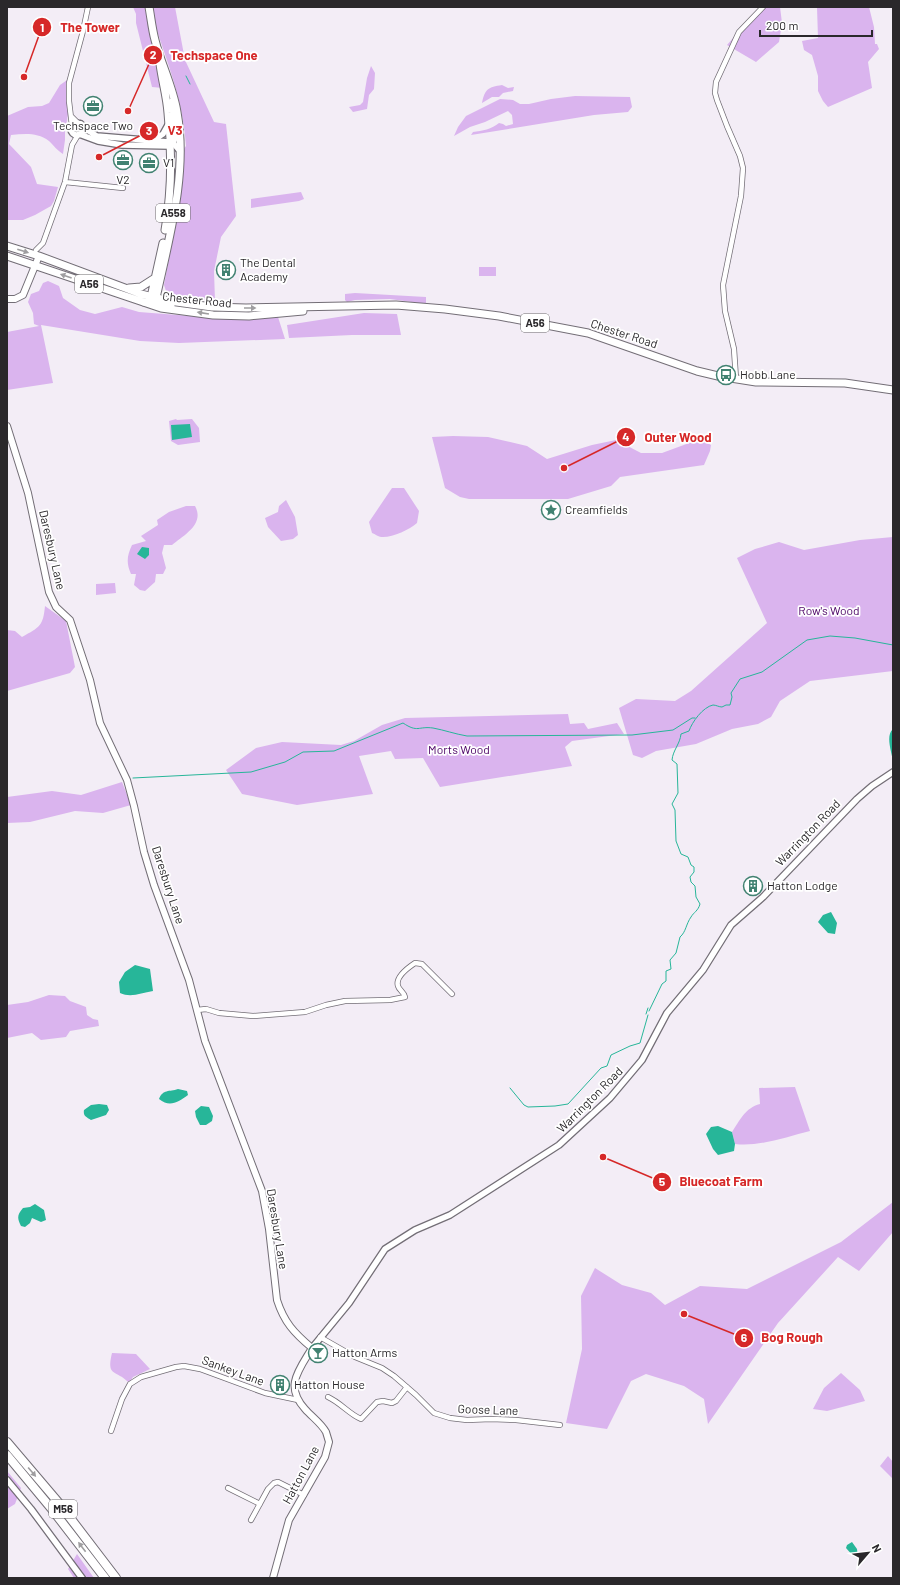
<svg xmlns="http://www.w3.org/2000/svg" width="900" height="1585" font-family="Barlow,sans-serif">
	<rect width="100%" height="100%" fill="#f3edf6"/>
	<!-- green -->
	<path fill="#dab4ee" d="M 133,7 L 145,7 L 147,20 L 163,88 L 152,87 L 136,23 L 136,14 Z
		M 149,7 L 175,7 L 185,60 L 214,122 L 226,124 L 236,216 L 221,237 L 214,271 L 215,301 L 171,295 L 167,294 L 164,285 L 177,215 L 183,150 L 186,146 C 183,97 164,54 149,7 Z
		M 760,7 L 780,7 L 782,23 L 779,42 L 756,62 L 727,45 Z
		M 817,7 L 869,7 L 874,27 L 875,44 L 877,44 L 879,49 L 868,62 L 872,88 L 828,107 L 823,101 L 818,91 L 818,76 L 812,55 L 804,50 L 802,41 L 818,38 Z
		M 371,66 L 375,73 L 374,89 L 369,95 L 367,109 L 353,112 L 349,107 L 360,105 L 363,102 L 367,78 Z
		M 70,78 L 69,109 L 65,131 L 65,140 L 63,154 C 57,150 54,146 49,141 C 37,132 24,134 11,135 L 9,144 L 31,167 L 37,184 L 58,187 L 54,201 L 51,206 L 35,215 L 23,220 L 7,220 L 7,116 L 28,107 L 42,106 L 49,103 L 60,85 Z
		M 502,85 L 508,88 L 514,87 L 513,91 L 503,93 L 499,97 L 492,97 L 482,103 C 485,89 488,87 502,85 Z
		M 575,96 L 630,97 L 632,107 L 628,112 L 594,115 L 471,135 L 473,132 C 482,131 492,129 499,123 L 503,124 L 506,126 L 513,124 L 512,115 L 508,111 L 485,122 L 470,127 L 454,136 L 458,127 L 466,116 L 500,99 L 513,100 L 520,104 L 529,104 L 551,99 Z
		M 301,192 L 304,199 L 299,201 L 251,208 L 251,199 Z
		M 479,267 L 496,267 L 496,276 L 479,276 Z
		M 48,281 L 59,286 L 63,298 L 80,310 L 95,314 L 122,307 L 139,312 L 229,319 L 278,317 L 285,339 L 179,343 L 140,341 L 41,325 L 53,383 L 7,390 L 7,332 L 39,326 L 34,324 L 33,313 L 28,302 L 31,294 L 39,291 L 43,283 Z
		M 355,293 L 426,297 L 426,304 L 390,299 L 355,300 L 347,302 L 345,300 L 345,294 Z
		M 364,313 L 397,314 L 401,335 L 352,335 L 289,338 L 287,325 Z
		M 176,419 L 177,420 L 192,419 L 199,428 L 200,442 L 178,445 L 171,441 L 169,421 Z
		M 453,436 L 488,437 L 527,446 L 547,459 L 592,445 L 616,440 L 641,453 L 662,453 L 700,439 L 711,445 L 710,451 L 704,465 L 620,477 L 611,486 L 568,499 L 469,499 L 460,497 L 445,488 L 432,437 Z
		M 392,488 L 404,488 L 419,511 L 417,523 C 409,530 392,538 381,537 C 379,537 375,534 372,533 L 369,522 Z
		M 286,500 L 295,517 L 298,535 L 293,539 L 281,541 L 268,527 L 265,518 L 278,512 L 279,506 Z
		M 186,506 L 195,506 C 205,524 184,535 172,545 L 164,545 L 162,553 L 166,568 L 163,574 L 156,574 L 155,582 L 145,591 L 140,590 L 134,585 L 136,574 L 131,574 C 126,563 127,556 132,545 L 146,541 L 141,536 L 158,525 L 157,520 L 169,512 Z
		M 893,537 L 893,671 L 810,681 L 780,701 L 771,717 L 758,724 L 732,729 L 696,744 L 656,751 L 642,758 L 633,755 L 619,708 L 636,699 L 675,701 L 691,691 L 767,623 L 737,558 L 755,549 L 779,542 L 804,550 L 860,540 Z
		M 115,583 L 116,593 L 96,595 L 96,584 Z
		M 45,606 L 66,621 L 75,667 L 70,673 L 7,691 L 7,630 L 15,631 L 22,637 C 40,627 43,626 45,606 Z
		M 568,714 L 570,724 L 584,723 L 588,729 L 617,723 L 624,734 L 572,741 L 565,747 L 572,766 L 440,787 L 423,758 L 395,759 L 391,751 L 359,756 L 373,794 L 297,805 L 242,794 L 226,770 L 256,748 L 282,742 L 341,745 L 354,741 L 382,725 L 405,718 Z
		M 122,782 L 131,805 L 103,813 L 75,811 L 30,822 L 7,823 L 7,797 L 52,791 L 81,795 Z
		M 49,995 L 65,996 L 70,1001 L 86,1007 L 87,1015 L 93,1019 L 98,1020 L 99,1026 L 70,1031 L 66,1037 L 41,1040 L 32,1033 L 7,1038 L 7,1005 L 28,1002 Z
		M 795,1087 L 810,1131 C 786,1137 759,1147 735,1144 L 732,1132 C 740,1120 745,1108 760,1104 L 759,1088 Z
		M 893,1202 L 893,1232 L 859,1271 L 838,1257 L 778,1323 L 708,1424 L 704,1399 L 684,1386 L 646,1374 L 631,1381 L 607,1429 L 566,1423 L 582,1349 L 581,1296 L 595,1268 L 622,1285 L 651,1293 L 665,1305 L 700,1286 L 747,1289 L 841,1242 Z
		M 112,1353 L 136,1354 L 150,1369 L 133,1377 L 129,1383 C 116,1369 106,1378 112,1353 Z
		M 841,1373 L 860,1390 L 865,1401 L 827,1411 L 813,1409 L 824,1388 Z
		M 888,1456 L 893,1462 L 893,1479 L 880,1466 Z
		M 7,1471 L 21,1488 L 15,1504 L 7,1509 Z
		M 77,1554 L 94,1578 L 74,1578 L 68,1569 Z"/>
	<!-- water -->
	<path fill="#27b699" d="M 190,424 L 192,437 L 172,440 L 171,425 Z
		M 142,547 L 149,548 L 149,555 L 145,559 L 137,554 Z
		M 893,729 L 893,762 C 892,752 885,736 893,729 Z
		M 831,912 L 837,923 L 835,934 L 828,933 L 818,922 L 823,915 Z
		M 135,965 L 150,969 L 153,991 C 141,993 131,998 120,993 L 119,982 L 125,972 Z
		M 178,1089 L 187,1091 L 188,1095 C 178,1102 170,1108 159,1099 C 163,1089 169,1092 178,1089 Z
		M 99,1104 L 107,1105 L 109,1110 L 106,1115 L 91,1120 C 86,1117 83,1116 84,1110 L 91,1105 Z
		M 201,1106 L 209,1107 L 213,1116 L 212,1121 L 206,1125 L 200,1125 L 196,1117 L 195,1111 Z
		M 718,1126 L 732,1132 L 735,1144 L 734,1151 L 718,1155 L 713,1149 L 706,1134 L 711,1127 Z
		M 35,1204 L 44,1210 L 46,1220 L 41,1222 L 32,1218 L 30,1223 L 25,1227 L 21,1226 C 17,1218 17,1215 23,1208 L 30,1207 Z
		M 852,1542 L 857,1549 L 858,1557 L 853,1556 L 846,1548 L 847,1545 Z"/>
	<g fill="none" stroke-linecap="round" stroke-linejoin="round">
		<!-- stream -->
		<path stroke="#27b699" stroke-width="1" d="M 186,76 L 190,84
			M 133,778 L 251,772 L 285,762 L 303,752 L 334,751 L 403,723 C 418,733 418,726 433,728 C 444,730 455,734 467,736 L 632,735 L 673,730 L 692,718 L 695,718
			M 649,1011 L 662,984 L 666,981 L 666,971 L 671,969 L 670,960 L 676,953 L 680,937 C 686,932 686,924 691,917 C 694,912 698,911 700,904 L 696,897 L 695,886 L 691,882 L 690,877 L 694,872 L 694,867 L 691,865 L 688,857 L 681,854 L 676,841 L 675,810 L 672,804 L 678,793 L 677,764 L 672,760 C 673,750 680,744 681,734 L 689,731 C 692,722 703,707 713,705 C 716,705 719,707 722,707 L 726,705 L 730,705 L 732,697 L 731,693 L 740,679 L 762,672 L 807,640 L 830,636 L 855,638 L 893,645
			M 646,1014 L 648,1008
			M 510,1088 L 524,1105 L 528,1107 L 555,1106 L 568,1104 L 601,1068 L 607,1066 L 611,1055 L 630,1046 L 640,1043 L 648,1015"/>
		<!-- minor casing -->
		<g stroke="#736e76" stroke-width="6">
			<path id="minor" d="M 71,116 L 78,123
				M 72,126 L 69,101 L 69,83 L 83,31 L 88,7
				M 65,182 L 123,188
				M 36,250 L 43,243 L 65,182 L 72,145 L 78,135
				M 736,379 L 734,349 L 725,311 L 723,285 L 741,196 L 743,168 L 740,156 L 727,126 L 717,100 L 715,93 L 716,82 L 739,32 L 763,7
				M 197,1010 L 206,1009 L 219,1013 L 253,1016 L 305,1012 L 326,1005 L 345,1001 L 390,1000 L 405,997 C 404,992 399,990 398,986 C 395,977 409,967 415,963 L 422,964 L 452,994
				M 320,1337 L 355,1357 L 382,1368 L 394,1376 L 416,1395 L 434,1413 L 450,1418 L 467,1420 L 491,1419 L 516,1420 L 560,1425
				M 328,1397 C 341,1403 349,1414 361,1419 L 377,1402 L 383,1401 L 392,1403 L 396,1401 L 407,1387
				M 111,1431 L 122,1399 L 130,1384 L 141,1377 L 176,1367 L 184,1366 L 200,1369 L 265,1393 L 298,1400
				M 228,1488 L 260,1504
				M 251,1520 L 268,1489 L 274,1483 L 278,1482 L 304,1495"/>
		</g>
		<!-- tertiary casing -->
		<g stroke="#736e76" stroke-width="8">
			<path id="tertiary" d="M71 129a6 6 0 1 1 12 0a6 6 0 1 1-12 0Z
				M 81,124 L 87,130 L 97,136 L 169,142 L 173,143 L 180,151
				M 79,134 L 98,141 L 122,145 L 169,146 L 173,143 L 175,138 L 172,101
				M 152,141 L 163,134 L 168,125
				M 312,1348 L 349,1303 L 385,1249 L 415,1230 L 450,1215 L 559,1145 L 610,1098 L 642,1060 L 667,1013 L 703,970 L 731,925 L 763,897 L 857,799 L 872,786 L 893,772
				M 7,1480 L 31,1509 L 82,1578"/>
		</g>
		<!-- secondary casing -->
		<g stroke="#736e76" stroke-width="8">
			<path id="secondary" d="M 7,299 L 15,299 L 23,295 L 39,256
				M 7,426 L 28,493 L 49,592 L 56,607 L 70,620 L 90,680 L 100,723 L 127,780 L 134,806 L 144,852 L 154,885 L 189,980 L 205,1041 L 262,1191 L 269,1229 L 277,1300 C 284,1322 294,1333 312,1348 C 299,1370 284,1386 305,1409 C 312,1417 321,1423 326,1432 L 329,1442 L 325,1457 L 289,1520 L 273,1578"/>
		</g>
		<!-- primary casing -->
		<g stroke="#736e76" stroke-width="9">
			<path id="primary" d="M 160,64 C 162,80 167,97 168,113 C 172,152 172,191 165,230
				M 163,243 L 151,297 C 154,305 163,305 171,306
				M 129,288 L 141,287 L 155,278
				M 144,302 L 151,302 L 156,298 C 169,238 188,173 177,112 C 173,87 161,64 155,40 C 152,29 151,18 149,7"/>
		</g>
		<!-- trunk casing -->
		<g stroke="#736e76" stroke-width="9">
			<path id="trunk" d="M 7,246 L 39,256 L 141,294 L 169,301 L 212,307 L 246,308 L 396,305 L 445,309 L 499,316 L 588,333 L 697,371 L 718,376 L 756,382 L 845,383 L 893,390
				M 7,256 L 161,308 L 213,315 L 249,316 L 303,311"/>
		</g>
		<!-- motorway casing -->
		<g stroke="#736e76" stroke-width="10">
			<path id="motorway" d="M 7,1442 L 58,1502 L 116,1578
				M 7,1455 L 51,1508 L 105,1578"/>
		</g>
		<!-- minor -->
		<use href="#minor" stroke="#fff" stroke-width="4.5"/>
		<!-- tertiary -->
		<use href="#tertiary" stroke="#fff" stroke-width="5.5"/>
		<!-- secondary -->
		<use href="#secondary" stroke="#fff" stroke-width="6"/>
		<!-- primary -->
		<use href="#primary" stroke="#fff" stroke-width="7"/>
		<!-- trunk -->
		<use href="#trunk" stroke="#fff" stroke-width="7"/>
		<!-- motorway -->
		<use href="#motorway" stroke="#fff" stroke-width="8"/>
	</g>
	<!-- one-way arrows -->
	<defs><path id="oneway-solid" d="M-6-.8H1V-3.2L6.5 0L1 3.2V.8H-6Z"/></defs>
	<g fill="#9f9ea0">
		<use href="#oneway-solid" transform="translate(23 251) rotate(18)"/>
		<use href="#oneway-solid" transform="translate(66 276) rotate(-161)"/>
		<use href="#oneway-solid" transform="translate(250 308)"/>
		<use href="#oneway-solid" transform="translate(203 313) rotate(-171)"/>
		<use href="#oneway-solid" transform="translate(32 1472) rotate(50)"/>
		<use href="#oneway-solid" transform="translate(82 1547) rotate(-127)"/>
	</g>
	<!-- icons -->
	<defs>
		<g id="office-ring" transform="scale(1)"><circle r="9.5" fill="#fff" stroke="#418271" stroke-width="1.5"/><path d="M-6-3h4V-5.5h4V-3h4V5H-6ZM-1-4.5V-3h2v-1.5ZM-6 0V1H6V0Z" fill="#418271"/></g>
		<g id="building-ring" transform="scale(1)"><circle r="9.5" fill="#fff" stroke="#418271" stroke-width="1.5"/><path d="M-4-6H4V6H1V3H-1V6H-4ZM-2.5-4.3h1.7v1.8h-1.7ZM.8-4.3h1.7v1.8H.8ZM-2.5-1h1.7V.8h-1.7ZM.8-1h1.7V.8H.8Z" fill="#418271"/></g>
		<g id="bus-ring" transform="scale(1)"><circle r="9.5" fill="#fff" stroke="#418271" stroke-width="1.5"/><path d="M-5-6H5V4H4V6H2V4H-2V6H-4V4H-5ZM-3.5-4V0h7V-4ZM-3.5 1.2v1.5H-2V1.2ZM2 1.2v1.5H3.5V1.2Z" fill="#418271"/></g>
		<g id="sight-ring" transform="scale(1)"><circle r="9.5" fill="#fff" stroke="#418271" stroke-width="1.5"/><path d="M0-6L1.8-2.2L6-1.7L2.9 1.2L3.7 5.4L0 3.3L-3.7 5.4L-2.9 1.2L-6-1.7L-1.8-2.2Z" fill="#418271"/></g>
		<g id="bar-ring" transform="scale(1)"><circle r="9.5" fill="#fff" stroke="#418271" stroke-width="1.5"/><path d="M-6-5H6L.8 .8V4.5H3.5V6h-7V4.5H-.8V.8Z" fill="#418271"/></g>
	</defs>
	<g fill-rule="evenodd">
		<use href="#office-ring" x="93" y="106"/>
		<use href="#office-ring" x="123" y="160"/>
		<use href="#office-ring" x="149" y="163"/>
		<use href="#building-ring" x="226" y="270"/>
		<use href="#bus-ring" x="726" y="375"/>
		<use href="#sight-ring" x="551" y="510"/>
		<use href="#building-ring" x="753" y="886"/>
		<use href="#bar-ring" x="318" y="1353"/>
		<use href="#building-ring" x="280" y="1385"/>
	</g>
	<g text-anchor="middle" stroke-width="3.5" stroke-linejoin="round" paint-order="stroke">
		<!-- shield labels -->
		<g fill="#fff" stroke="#6a686b" stroke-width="1">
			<rect x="156" y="204" width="34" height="18" rx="3"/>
			<rect x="75" y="275" width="28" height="18" rx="3"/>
			<rect x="521" y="314" width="28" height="18" rx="3"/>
			<rect x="49" y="1500" width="28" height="18" rx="3"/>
		</g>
		<g font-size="11" font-weight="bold" fill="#2a282b">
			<text x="173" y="217">A558</text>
			<text x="89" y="288">A56</text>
			<text x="535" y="327">A56</text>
			<text x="63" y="1513">M56</text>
		</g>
		<!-- poi labels -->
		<g font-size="12" fill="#2a282b" stroke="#fff" text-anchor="start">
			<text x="93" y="130" text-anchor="middle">Techspace Two</text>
			<text x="163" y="167">V1</text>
			<text x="123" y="184" text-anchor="middle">V2</text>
			<text x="240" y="267">The Dental<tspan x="240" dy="14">Academy</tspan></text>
			<text x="740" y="379">Hobb Lane</text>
			<text x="565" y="514">Creamfields</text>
			<text x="767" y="890">Hatton Lodge</text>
			<text x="332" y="1357">Hatton Arms</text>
			<text x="294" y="1389">Hatton House</text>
		</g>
		<!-- street labels -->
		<g font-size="12" fill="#2a282b" stroke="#fff">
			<text transform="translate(197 300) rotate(6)" y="4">Chester Road</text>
			<text transform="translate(624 334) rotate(18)" y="4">Chester Road</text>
			<text transform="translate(52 550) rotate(77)" y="4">Daresbury Lane</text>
			<text transform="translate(808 833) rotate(-46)" y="4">Warrington Road</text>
			<text transform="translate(168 885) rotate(72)" y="4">Daresbury Lane</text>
			<text transform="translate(590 1100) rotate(-45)" y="4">Warrington Road</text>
			<text transform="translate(277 1229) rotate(81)" y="4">Daresbury Lane</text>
			<text transform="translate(233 1371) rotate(20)" y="4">Sankey Lane</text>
			<text transform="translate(488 1410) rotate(2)" y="4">Goose Lane</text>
			<text transform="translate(301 1475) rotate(-62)" y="4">Hatton Lane</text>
		</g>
		<!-- park labels -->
		<g font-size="12" fill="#4b0265" stroke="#fff">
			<text x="829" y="615">Row's Wood</text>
			<text x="459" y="754">Morts Wood</text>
		</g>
	</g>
	<!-- callouts -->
	<path fill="none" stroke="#d62828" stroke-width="1.5" d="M24 77L42 27M128 111L153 55M99 157L149 131M564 468L626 437M603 1157L662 1182M684 1314L744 1338"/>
	<g fill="#d62828" stroke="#fff" stroke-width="1.5">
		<circle cx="24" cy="77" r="4"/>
		<circle cx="128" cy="111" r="4"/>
		<circle cx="99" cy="157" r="4"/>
		<circle cx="564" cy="468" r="4"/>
		<circle cx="603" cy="1157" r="4"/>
		<circle cx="684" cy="1314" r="4"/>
		<circle cx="42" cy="27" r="10"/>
		<circle cx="153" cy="55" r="10"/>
		<circle cx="149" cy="131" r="10"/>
		<circle cx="626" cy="437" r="10"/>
		<circle cx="662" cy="1182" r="10"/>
		<circle cx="744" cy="1338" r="10"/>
	</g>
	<g font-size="12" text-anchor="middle" font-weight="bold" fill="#fff">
		<text x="42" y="32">1</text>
		<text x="153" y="59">2</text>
		<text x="149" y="135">3</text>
		<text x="626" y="441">4</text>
		<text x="662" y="1186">5</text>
		<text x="744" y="1342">6</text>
	</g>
	<g font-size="13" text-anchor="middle" font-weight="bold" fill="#d62828" stroke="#fff" stroke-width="3.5" stroke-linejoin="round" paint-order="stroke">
		<text x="90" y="32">The Tower</text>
		<text x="214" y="60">Techspace One</text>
		<text x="175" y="135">V3</text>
		<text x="678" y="442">Outer Wood</text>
		<text x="721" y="1186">Bluecoat Farm</text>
		<text x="792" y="1342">Bog Rough</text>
	</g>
	<!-- border -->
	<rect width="900" height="1585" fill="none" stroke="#2a282b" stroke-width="16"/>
	<!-- north arrow -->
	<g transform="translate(868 1553) rotate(62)" stroke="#ffffff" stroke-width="3" paint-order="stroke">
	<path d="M0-3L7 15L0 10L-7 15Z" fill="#2a282b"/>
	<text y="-6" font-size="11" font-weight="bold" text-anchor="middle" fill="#2a282b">N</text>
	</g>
	<!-- scale -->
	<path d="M760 30v6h112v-6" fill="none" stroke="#2a282b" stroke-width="2"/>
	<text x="766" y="30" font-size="12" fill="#2a282b" stroke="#ffffff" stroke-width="3" paint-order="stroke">200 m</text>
</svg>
